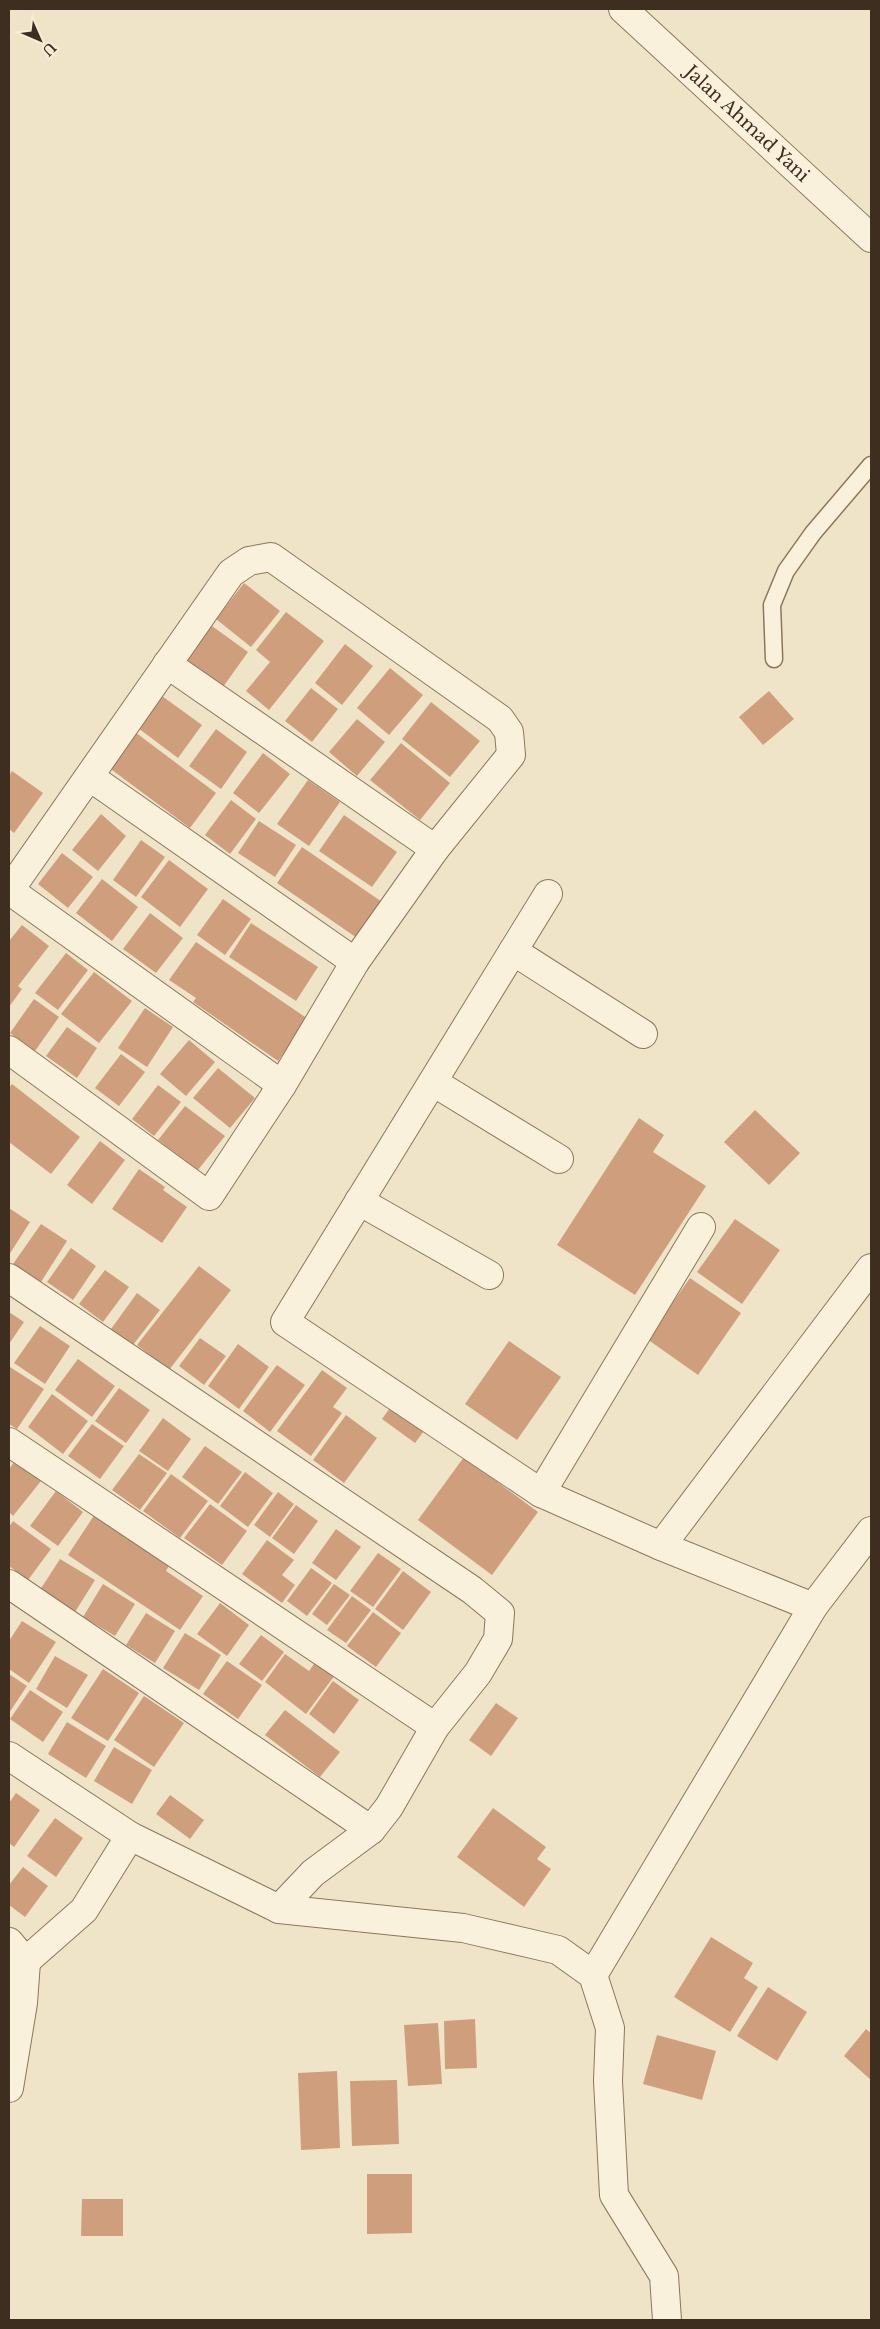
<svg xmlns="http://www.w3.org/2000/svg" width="880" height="2329" font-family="'Libre Baskerville',serif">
	<rect width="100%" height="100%" fill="#f0e4c8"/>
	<!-- building -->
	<path fill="#cf9f7d" d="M 244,583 L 280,611 L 251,647 L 216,619 Z
		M 286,612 L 324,641 L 269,710 L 246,691 L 270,662 L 256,650 Z
		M 212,626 L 248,652 L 223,687 L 187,660 Z
		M 345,644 L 373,666 L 342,705 L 315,683 Z
		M 390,668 L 423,695 L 389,735 L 357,708 Z
		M 311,688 L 338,709 L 312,742 L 285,721 Z
		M 769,691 L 794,719 L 763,745 L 739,717 Z
		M 162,696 L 202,725 L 178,758 L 138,728 Z
		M 431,702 L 480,741 L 450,777 L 402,739 Z
		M 357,719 L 385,742 L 357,776 L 329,752 Z
		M 216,729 L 247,752 L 221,789 L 189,766 Z
		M 135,732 L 216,793 L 190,828 L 108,767 Z
		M 401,743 L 450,783 L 420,820 L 370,780 Z
		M 263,753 L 290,774 L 259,813 L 233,793 Z
		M 12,771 L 43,793 L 14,833 L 9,829 L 9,776 Z
		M 308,780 L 340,802 L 309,846 L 277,824 Z
		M 231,800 L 256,819 L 230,854 L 205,835 Z
		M 101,814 L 126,836 L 98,871 L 72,850 Z
		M 344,815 L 397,852 L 372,887 L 319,851 Z
		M 259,821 L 296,845 L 275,877 L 238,853 Z
		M 141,840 L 165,857 L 136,897 L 113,880 Z
		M 302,847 L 385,904 L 360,940 L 277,883 Z
		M 62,853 L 93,877 L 68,908 L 38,884 Z
		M 169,860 L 208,889 L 180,927 L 141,897 Z
		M 102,879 L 138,907 L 112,941 L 76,913 Z
		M 223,899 L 251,919 L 225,955 L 197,935 Z
		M 150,913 L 183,938 L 156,973 L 123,949 Z
		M 251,923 L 318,967 L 296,1001 L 229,957 Z
		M 22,925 L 49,946 L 18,986 L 22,989 L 9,1007 L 9,941 Z
		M 196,942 L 308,1019 L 278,1061 L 193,1002 L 196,998 L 169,980 Z
		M 66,953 L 88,970 L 58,1010 L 35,993 Z
		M 94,972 L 132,1001 L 99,1043 L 61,1014 Z
		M 34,999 L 59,1017 L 35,1051 L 10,1033 Z
		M 145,1008 L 173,1027 L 147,1067 L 118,1048 Z
		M 67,1027 L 97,1048 L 77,1078 L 46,1056 Z
		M 189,1040 L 215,1062 L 186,1096 L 160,1074 Z
		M 121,1054 L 145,1072 L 119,1106 L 95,1088 Z
		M 218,1068 L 255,1098 L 230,1128 L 193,1098 Z
		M 12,1084 L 80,1137 L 51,1174 L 9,1142 L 9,1088 Z
		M 158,1085 L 181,1102 L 154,1136 L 132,1119 Z
		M 185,1106 L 225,1136 L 198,1170 L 158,1140 Z
		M 755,1110 L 800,1153 L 769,1185 L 724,1142 Z
		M 639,1118 L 664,1135 L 653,1152 L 706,1186 L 635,1295 L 557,1245 Z
		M 100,1141 L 125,1160 L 92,1204 L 67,1185 Z
		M 139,1169 L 165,1187 L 163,1190 L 187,1207 L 162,1243 L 112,1209 Z
		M 9,1208 L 30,1222 L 9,1255 Z
		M 735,1219 L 780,1250 L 742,1304 L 697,1272 Z
		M 41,1224 L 67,1241 L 41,1282 L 13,1264 Z
		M 71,1248 L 96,1266 L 73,1300 L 47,1282 Z
		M 199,1266 L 231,1290 L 169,1370 L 137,1345 Z
		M 105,1270 L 129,1287 L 103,1322 L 79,1304 Z
		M 690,1278 L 741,1313 L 698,1375 L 647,1339 Z
		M 137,1293 L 160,1310 L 133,1345 L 111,1329 Z
		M 9,1312 L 24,1322 L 9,1344 Z
		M 40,1326 L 70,1346 L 45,1384 L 14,1363 Z
		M 200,1338 L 226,1356 L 204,1385 L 179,1366 Z
		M 509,1341 L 561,1377 L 517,1440 L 465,1404 Z
		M 238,1344 L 269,1367 L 239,1409 L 208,1386 Z
		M 78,1359 L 115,1386 L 92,1417 L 55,1390 Z
		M 277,1365 L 305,1385 L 270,1432 L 243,1411 Z
		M 10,1367 L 44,1389 L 17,1429 L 9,1424 Z
		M 322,1370 L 347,1388 L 333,1407 L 342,1413 L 311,1456 L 277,1431 Z
		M 119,1388 L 150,1410 L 126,1443 L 95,1421 Z
		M 52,1394 L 88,1421 L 63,1454 L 28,1427 Z
		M 397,1398 L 430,1423 L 415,1443 L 382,1419 Z
		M 346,1415 L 377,1438 L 344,1483 L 313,1460 Z
		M 163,1418 L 191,1439 L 168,1471 L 139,1451 Z
		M 92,1424 L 124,1446 L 100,1479 L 68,1456 Z
		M 205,1446 L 242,1472 L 218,1504 L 182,1477 Z
		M 139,1454 L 167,1473 L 140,1510 L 112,1490 Z
		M 464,1457 L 538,1512 L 492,1575 L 418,1520 Z
		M 15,1461 L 41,1481 L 13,1516 L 9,1512 L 9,1469 Z
		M 245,1472 L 273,1493 L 248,1527 L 220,1506 Z
		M 171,1474 L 208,1501 L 180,1538 L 143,1511 Z
		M 56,1491 L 83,1512 L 58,1546 L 30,1526 Z
		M 278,1492 L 294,1504 L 270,1537 L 254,1525 Z
		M 210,1504 L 247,1531 L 222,1565 L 184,1538 Z
		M 296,1505 L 318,1521 L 294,1554 L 272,1538 Z
		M 95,1514 L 170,1564 L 166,1571 L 203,1596 L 180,1630 L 68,1555 Z
		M 13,1521 L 51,1549 L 28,1580 L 9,1566 L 9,1527 Z
		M 336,1529 L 361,1547 L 336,1580 L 312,1563 Z
		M 267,1540 L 294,1560 L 282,1575 L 295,1585 L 282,1603 L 242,1574 Z
		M 378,1553 L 401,1569 L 373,1607 L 350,1591 Z
		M 60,1559 L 95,1580 L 75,1612 L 40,1590 Z
		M 311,1568 L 332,1583 L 307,1616 L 287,1601 Z
		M 403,1571 L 431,1592 L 403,1630 L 375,1609 Z
		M 103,1584 L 135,1604 L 115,1636 L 83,1617 Z
		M 334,1584 L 350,1595 L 327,1625 L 312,1614 Z
		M 352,1596 L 371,1610 L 346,1643 L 327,1630 Z
		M 220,1603 L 249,1625 L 227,1656 L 197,1634 Z
		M 373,1612 L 401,1633 L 376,1667 L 347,1646 Z
		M 146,1613 L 175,1631 L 155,1663 L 126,1645 Z
		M 22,1621 L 56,1642 L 29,1683 L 9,1669 L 9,1641 Z
		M 185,1633 L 221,1655 L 199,1690 L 163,1668 Z
		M 261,1635 L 284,1652 L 262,1681 L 239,1664 Z
		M 285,1654 L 309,1671 L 319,1657 L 338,1671 L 306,1714 L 265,1682 Z
		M 55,1656 L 88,1675 L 67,1708 L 36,1689 Z
		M 227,1661 L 262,1685 L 238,1719 L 203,1694 Z
		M 103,1669 L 139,1693 L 108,1741 L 71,1718 Z
		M 9,1674 L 27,1686 L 9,1713 Z
		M 333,1681 L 359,1700 L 334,1734 L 309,1714 Z
		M 30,1690 L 63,1712 L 43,1742 L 10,1719 Z
		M 144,1696 L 184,1723 L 154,1767 L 114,1740 Z
		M 496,1703 L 518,1718 L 491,1756 L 469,1740 Z
		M 285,1710 L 340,1752 L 320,1777 L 265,1735 Z
		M 67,1722 L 106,1746 L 86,1778 L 48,1754 Z
		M 114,1747 L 152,1770 L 132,1804 L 94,1781 Z
		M 16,1793 L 40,1810 L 14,1847 L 9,1843 L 9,1803 Z
		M 170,1795 L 204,1820 L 190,1839 L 156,1814 Z
		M 493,1808 L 546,1847 L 537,1859 L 551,1869 L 524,1907 L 457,1857 Z
		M 55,1818 L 83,1838 L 56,1877 L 27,1856 Z
		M 23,1867 L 48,1886 L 25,1917 L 9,1905 L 9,1885 Z
		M 711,1937 L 753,1963 L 744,1978 L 758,1987 L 730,2032 L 674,1997 Z
		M 768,1987 L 807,2012 L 777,2061 L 737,2036 Z
		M 475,2019 L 477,2068 L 445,2069 L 444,2021 Z
		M 438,2023 L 442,2084 L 408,2086 L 404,2025 Z
		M 866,2029 L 871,2033 L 871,2080 L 844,2056 Z
		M 657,2035 L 716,2051 L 702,2100 L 643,2084 Z
		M 337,2071 L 340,2148 L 301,2150 L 298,2073 Z
		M 397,2080 L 399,2144 L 352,2146 L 350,2081 Z
		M 367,2174 L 412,2174 L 412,2233 L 367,2234 Z
		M 82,2199 L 123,2199 L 123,2236 L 81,2236 Z"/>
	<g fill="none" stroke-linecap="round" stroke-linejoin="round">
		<!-- service casing -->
		<g stroke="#8d765c" stroke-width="19">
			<path id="service" d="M 774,659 L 772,605 L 786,571 L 813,533 L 871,465"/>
		</g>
		<!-- minor casing -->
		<g stroke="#8d765c" stroke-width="30">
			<g id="minor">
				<path id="s1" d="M 623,9 L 871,238"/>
				<path d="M 167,664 L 435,849"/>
				<path d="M 90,777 L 355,962"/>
				<path d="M 9,890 L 282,1085"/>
				<path d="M 9,891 L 231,573 L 249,561 L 271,557 L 500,719 L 509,732 L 511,755 L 435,849 L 355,962 L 282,1085 L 209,1196 L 9,1050"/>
				<path d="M 513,951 L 643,1034"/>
				<path d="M 433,1082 L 559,1159"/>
				<path d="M 359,1201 L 489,1275"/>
				<path d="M 9,1278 L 472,1590 L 500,1613 L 498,1639 L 478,1673 L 435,1727 L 389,1807 L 371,1830 L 313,1873 L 279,1909"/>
				<path d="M 9,1442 L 435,1727"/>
				<path d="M 541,1493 L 285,1322 L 548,894"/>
				<path d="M 661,1546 L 871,1268"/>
				<path d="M 9,1584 L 371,1830"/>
				<path d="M 813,1607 L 871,1531"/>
				<path d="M 9,1756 L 130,1836 L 279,1909 L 463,1928 L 558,1950 L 593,1975 L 610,2028 L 608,2081 L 614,2195 L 664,2276 L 667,2320"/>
				<path d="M 9,1942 L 26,1962 L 23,2003 L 9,2088"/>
				<path d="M 593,1975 L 813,1607 L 661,1546 L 541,1493 L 701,1227"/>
				<path d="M 9,1976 L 84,1910 L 130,1836"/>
			</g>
		</g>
		<!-- service -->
		<use href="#service" stroke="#faf1dc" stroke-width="16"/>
		<!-- minor -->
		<use href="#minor" stroke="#faf1dc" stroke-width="28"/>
	</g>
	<g text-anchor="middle" stroke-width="4" stroke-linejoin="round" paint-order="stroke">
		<!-- street labels -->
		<g font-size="18" fill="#3d2e20" stroke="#f7eed8">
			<text dy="6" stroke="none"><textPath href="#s1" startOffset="169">Jalan Ahmad Yani</textPath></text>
		</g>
	</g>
	<!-- border -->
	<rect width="880" height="2329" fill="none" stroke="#3d2e20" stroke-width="20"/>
	<!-- north arrow -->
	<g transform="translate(40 40) rotate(135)" stroke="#f7eed8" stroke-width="4" paint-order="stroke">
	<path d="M0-4L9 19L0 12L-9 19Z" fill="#3d2e20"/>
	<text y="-8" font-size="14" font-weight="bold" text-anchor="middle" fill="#3d2e20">U</text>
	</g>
</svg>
